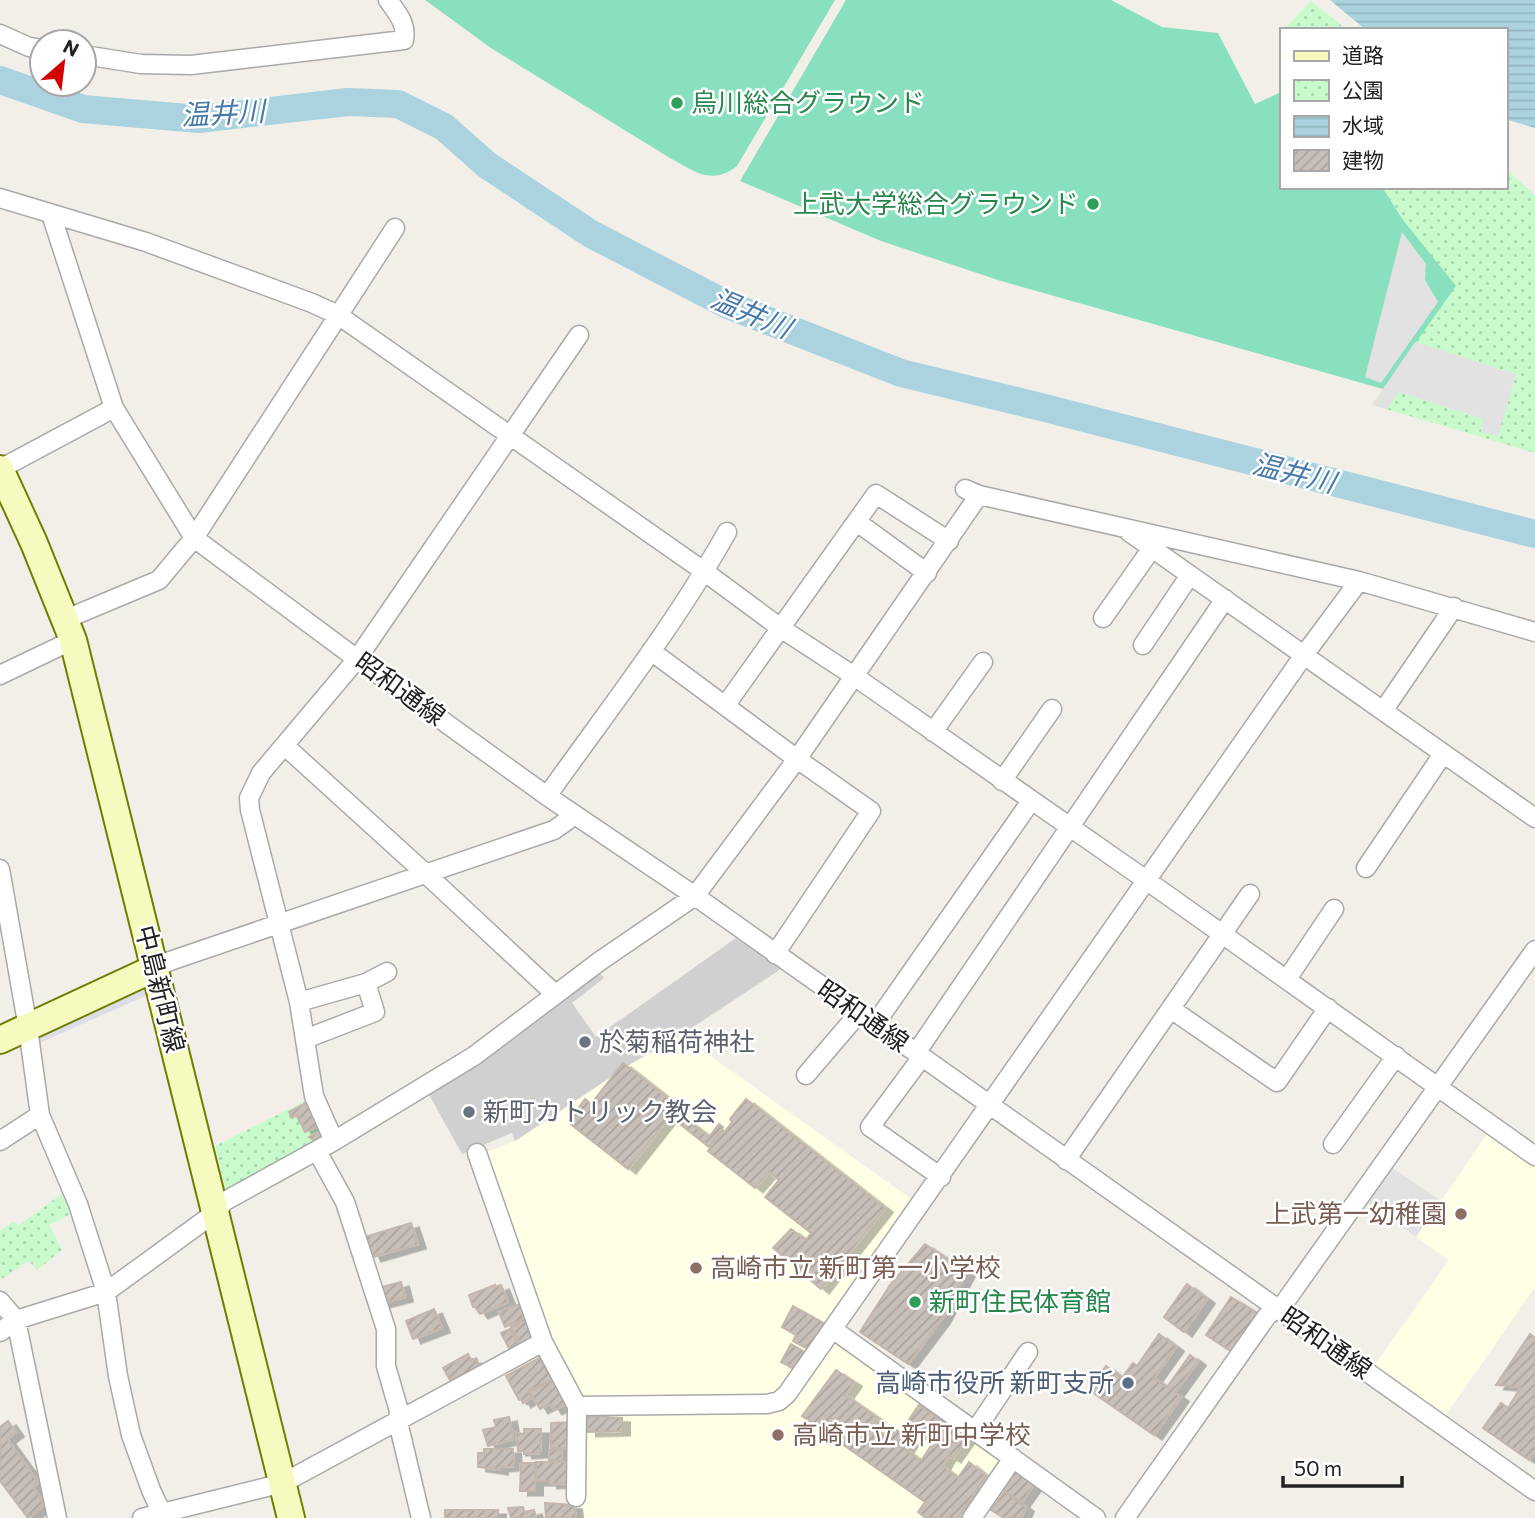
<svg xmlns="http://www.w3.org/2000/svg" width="1535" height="1518" font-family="Commissioner,'Noto Sans JP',sans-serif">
	<defs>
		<pattern id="park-dots" width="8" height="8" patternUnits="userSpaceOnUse" patternTransform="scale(1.75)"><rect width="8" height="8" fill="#c8facc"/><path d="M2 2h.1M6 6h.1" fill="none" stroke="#acd6af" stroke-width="1.8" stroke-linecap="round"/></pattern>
		<pattern id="water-rules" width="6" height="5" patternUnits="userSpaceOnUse" patternTransform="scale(1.75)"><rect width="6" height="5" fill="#aad3df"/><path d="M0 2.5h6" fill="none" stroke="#92b5bf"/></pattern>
		<pattern id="building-hatch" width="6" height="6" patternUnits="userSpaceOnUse" patternTransform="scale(1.75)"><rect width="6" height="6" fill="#c7bfb8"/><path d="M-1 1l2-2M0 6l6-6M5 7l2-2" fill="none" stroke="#aba49e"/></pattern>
		<filter id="shadow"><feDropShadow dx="8" dy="4.5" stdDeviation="0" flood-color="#0004"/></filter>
	</defs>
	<rect width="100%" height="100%" fill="#f2efe9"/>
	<!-- education -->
	<path fill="#ffffe5" d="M 681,1035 L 917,1203 L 779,1397 L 588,1399 L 574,1392 L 544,1334 L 481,1154 L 516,1141 L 629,1065 Z
		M 1489,1131 L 1535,1164 L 1535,1287 L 1444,1418 L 1372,1369 L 1449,1260 L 1366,1202 L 1390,1166 L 1441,1201 Z
		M 834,1335 L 1008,1459 L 967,1518 L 582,1518 L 582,1410 L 768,1407 Z"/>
	<!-- religious -->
	<path fill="#d0d0d0" d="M 736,938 L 781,969 L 681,1035 L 629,1065 L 515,1141 L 512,1133 L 462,1154 L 427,1091 L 597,969 L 604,978 L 572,1003 L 596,1037 Z"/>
	<!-- park -->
	<path fill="url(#park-dots)" d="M 1311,1 L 1347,30 L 1283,30 Z
		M 1505,168 L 1535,195 L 1535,453 L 1372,405 L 1415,342 L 1403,220 L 1382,187 L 1505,187 Z
		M 311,1098 L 328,1137 L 231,1191 L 225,1190 L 215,1146 Z
		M 66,1191 L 73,1213 L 49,1225 L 62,1250 L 37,1270 L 29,1261 L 0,1280 L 0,1231 L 13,1222 L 19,1225 Z"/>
	<!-- pitch -->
	<path fill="#88e0be" d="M 425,0 L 835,0 L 737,166 C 711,186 694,171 670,158 L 491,48 Z
		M 846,0 L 1111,0 L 1162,27 L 1218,33 L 1255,104 L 1281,92 L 1281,187 L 1382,187 L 1403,220 L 1456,286 L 1383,389 L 1001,281 L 881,241 L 740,181 Z"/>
	<!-- parking -->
	<path fill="#e2e2e2" d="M 1402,232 L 1426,264 L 1425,280 L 1438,302 L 1381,383 L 1365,377 Z
		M 1415,342 L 1516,374 L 1498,436 L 1481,432 L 1483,419 L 1399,392 L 1387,409 L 1372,405 Z
		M 1390,1166 L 1441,1201 L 1416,1237 L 1366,1202 Z"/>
	<!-- plaza -->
	<path fill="#dddde8" d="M 148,986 L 152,993 L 35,1045 L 38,1030 Z"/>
	<!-- water -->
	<path fill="url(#water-rules)" d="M 1330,0 L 1535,0 L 1535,128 L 1505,119 L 1505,30 L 1366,30 Z"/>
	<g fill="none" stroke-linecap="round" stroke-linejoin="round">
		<!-- river -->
		<path stroke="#aad3df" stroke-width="28" d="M 0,80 L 83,109 L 199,119 L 348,102 L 398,104 L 444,127 L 487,165 L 591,234 L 728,305 L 901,373 L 1045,408 L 1535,534"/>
	</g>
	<!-- building -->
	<path fill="url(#building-hatch)" stroke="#c4b6ab" stroke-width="2" filter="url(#shadow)" d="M 623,1063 L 678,1106 L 628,1169 L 568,1122 L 585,1099 L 591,1104 Z
		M 746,1099 L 885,1208 L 821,1289 L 773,1248 L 791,1229 L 806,1240 L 811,1233 L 765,1197 L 779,1180 L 769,1172 L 755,1188 L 708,1151 L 722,1130 L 725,1132 L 732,1122 L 730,1119 Z
		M 310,1101 L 320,1126 L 305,1132 L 297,1115 L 292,1118 L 289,1112 Z
		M 674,1110 L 709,1137 L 719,1124 L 723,1127 L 722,1130 L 709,1147 L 670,1116 Z
		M 320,1131 L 321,1136 L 318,1139 L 313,1140 L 309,1137 Z
		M 411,1223 L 418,1244 L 373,1257 L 365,1237 Z
		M 925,1244 L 967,1272 L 942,1319 L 908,1364 L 860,1332 L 890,1285 Z
		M 401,1282 L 405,1297 L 382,1303 L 378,1288 Z
		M 1187,1284 L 1207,1299 L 1184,1332 L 1164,1317 Z
		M 495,1285 L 495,1287 L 501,1285 L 508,1302 L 480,1314 L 475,1307 L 473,1307 L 469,1295 Z
		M 1231,1297 L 1257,1313 L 1232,1352 L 1206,1335 Z
		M 520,1304 L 526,1318 L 505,1327 L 499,1312 Z
		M 793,1306 L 825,1324 L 810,1350 L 793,1341 L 796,1335 L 782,1327 Z
		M 434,1309 L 442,1328 L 413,1339 L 406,1321 Z
		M 527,1319 L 538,1341 L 522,1349 L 511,1327 Z
		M 510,1329 L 520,1350 L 512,1354 L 501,1333 Z
		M 1159,1334 L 1176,1347 L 1154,1378 L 1167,1387 L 1190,1355 L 1198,1361 L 1175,1393 L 1181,1397 L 1154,1435 L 1089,1390 L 1106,1366 L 1122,1378 L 1133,1363 L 1137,1366 Z
		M 1530,1334 L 1535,1338 L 1535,1452 L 1529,1460 L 1483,1428 L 1501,1403 L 1508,1408 L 1521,1387 L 1496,1385 Z
		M 791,1344 L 803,1351 L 793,1368 L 781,1362 Z
		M 468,1354 L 471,1360 L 473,1359 L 482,1366 L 454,1387 L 443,1368 Z
		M 543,1356 L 555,1378 L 529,1391 L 531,1398 L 523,1403 L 521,1399 L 519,1400 L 506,1376 Z
		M 836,1370 L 854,1382 L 845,1395 L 878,1418 L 872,1426 L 887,1438 L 894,1428 L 911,1441 L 905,1449 L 921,1461 L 932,1444 L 906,1424 L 919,1405 L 967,1438 L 953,1458 L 948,1455 L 942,1466 L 958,1478 L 969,1462 L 986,1476 L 958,1518 L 926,1518 L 918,1512 L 925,1502 L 802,1416 Z
		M 555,1379 L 568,1403 L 554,1410 L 550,1404 L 540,1409 L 530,1392 Z
		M 587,1416 L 622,1418 L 622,1431 L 588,1432 Z
		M 509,1417 L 513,1439 L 488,1446 L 483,1430 L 496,1427 L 494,1420 Z
		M 8,1421 L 16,1432 L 7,1439 L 38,1482 L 33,1488 L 45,1504 L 28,1518 L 0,1481 L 0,1427 Z
		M 573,1422 L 572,1448 L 551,1448 L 551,1423 Z
		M 524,1429 L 541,1429 L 540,1453 L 524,1454 L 524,1451 L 518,1451 L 516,1433 L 524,1434 Z
		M 484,1449 L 513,1449 L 514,1466 L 500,1467 L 500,1470 L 478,1467 L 478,1453 L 484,1453 Z
		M 561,1449 L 562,1461 L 549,1460 L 550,1450 Z
		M 536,1462 L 568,1462 L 568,1483 L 549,1484 L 549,1481 L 537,1481 Z
		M 521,1463 L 535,1463 L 535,1491 L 520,1491 Z
		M 1014,1466 L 1036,1482 L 1022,1502 L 999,1487 Z
		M 1004,1492 L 1026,1507 L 1021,1518 L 1004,1518 L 991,1510 Z
		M 545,1503 L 574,1505 L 576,1518 L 546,1518 Z
		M 523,1507 L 524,1512 L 534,1510 L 536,1518 L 511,1518 L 508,1508 Z
		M 445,1510 L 498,1510 L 498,1518 L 445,1518 Z"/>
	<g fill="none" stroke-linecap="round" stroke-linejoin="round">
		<!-- minor casing -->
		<g stroke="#a9a9a9" stroke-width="21">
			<path id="minor" d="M 0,34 L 29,47 L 42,49
				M 84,55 L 141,64 L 191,65 L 404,40 C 407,23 397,13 388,0
				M 0,198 L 146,242 L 312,303 L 338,315 L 705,572 L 782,629 L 854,676 L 1146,880 L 1535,1156
				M 51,214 L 114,408 L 194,538 L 357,659 L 547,796 L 695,896 L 1535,1491
				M 0,469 L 114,408
				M 965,489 L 979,495 L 1359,581 L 1535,632
				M 857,522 L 927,573
				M 1129,532 L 1535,818
				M 1103,618 L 1152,548
				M 66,619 L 159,580 L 194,538 L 395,228
				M 1143,645 L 1190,575
				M 651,651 L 797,759 L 871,811 L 775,954
				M 0,675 L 73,640
				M 725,706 L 876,494 L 949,541
				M 1383,711 L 1454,607
				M 933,732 L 983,662
				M 285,746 L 425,873 L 555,994
				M 1002,781 L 1052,709
				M 547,796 C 609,709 675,625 727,532
				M 1366,868 L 1443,754
				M 0,869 L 28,1028 L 40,1115 L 78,1204 L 106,1292 L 118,1376 L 131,1435 L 151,1490 L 164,1518
				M 155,968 L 170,961 L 554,830 L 575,815
				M 1287,979 L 1334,909
				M 299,1002 L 366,983 L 387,972
				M 1171,1009 L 1277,1082 L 1328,1008
				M 875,1024 L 1031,801
				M 305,1039 L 375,1012 L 366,983
				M 916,1053 L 1225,599
				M 922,1057 L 870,1127 L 941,1177
				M 806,1075 L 859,1013
				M 0,1141 L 40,1115
				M 334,1141 L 314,1096 L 299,1002 L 250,810 L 249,798 L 261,773 L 357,659 L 579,335
				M 1333,1144 L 1396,1056
				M 317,1151 L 345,1202 L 386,1329 L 386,1366 L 399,1411 L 398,1422 L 421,1518
				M 477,1153 L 543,1342 L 577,1406 L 576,1497
				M 1066,1160 L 1250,894
				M 0,1301 L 16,1320 L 57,1518
				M 834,1330 L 1096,1518
				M 0,1332 L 16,1320 L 106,1292 L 216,1212 L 225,1201 L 334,1141 L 474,1056 L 600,961 L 695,896 L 797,759 L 979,495
				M 577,1406 L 767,1404 L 779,1401 L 787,1394 L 1304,655 L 1359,581
				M 975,1431 L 1028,1352
				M 142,1518 L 283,1483 L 543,1342
				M 972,1518 L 1013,1458
				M 1125,1518 L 1267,1316 L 1285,1302 L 1535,950"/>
		</g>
		<!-- secondary casing -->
		<g stroke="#707d05" stroke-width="30">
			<path id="secondary" d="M 0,469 L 34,543 L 73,640 L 291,1518
				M 0,1040 L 155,968"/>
		</g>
		<!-- minor -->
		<use href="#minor" stroke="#fff" stroke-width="18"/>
		<!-- secondary -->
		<use href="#secondary" stroke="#f7fabf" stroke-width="26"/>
	</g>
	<!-- markers -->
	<g fill="#2e9e5b" stroke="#fff" stroke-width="2.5">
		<circle cx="677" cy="103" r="7"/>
		<circle cx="1093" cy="204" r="7"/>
		<circle cx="915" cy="1302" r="7"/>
	</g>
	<g fill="#6b7280" stroke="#fff" stroke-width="2.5">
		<circle cx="585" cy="1042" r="7"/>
		<circle cx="469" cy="1112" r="7"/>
	</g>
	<g fill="#8d6e63" stroke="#fff" stroke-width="2.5">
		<circle cx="1461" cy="1214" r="7"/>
		<circle cx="696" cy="1268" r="7"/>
		<circle cx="778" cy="1435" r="7"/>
	</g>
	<circle fill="#5c6f8a" stroke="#fff" stroke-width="2.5" cx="1128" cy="1383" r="7"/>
	<g text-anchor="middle" stroke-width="5" stroke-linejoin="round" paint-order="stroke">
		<!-- leisure labels -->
		<g font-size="26" fill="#27864d" stroke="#fff" text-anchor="start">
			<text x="691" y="112">烏川総合グラウンド</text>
			<text x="1079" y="213" text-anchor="end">上武大学総合グラウンド</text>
			<text x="929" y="1311">新町住民体育館</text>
		</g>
		<!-- street labels -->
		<g font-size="26" fill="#222" stroke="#fff">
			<text transform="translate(400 689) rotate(36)" y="9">昭和通線</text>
			<text transform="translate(160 989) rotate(76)" y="9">中島新町線</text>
			<text transform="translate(863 1016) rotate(35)" y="9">昭和通線</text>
			<text transform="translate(1326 1343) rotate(35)" y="9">昭和通線</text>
		</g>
		<!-- worship labels -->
		<g font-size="26" fill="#5b616d" stroke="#fff" text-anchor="start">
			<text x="599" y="1051">於菊稲荷神社</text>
			<text x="483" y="1121">新町カトリック教会</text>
		</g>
		<!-- education labels -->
		<g font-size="26" fill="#785e54" stroke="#fff" text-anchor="start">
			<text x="1447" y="1223" text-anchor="end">上武第一幼稚園</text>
			<text x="710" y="1277">高崎市立 新町第一小学校</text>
			<text x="792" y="1444">高崎市立 新町中学校</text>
		</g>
		<!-- service labels -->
		<g font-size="26" fill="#4e5e75" stroke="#fff" text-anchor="end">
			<text x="1114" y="1392">高崎市役所 新町支所</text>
		</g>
		<!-- water labels -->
		<g font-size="28" font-style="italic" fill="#4a7aab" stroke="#fff">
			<text transform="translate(223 113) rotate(-3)" y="10">温井川</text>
			<text transform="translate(751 313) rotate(23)" y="10">温井川</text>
			<text transform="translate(1294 473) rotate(14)" y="10">温井川</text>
		</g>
	</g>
	<!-- legend -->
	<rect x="1280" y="28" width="228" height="161" fill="#ffffff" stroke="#a7a7a7" stroke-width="2"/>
	<rect x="1294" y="51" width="35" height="10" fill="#f7fabf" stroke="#a7a7a7" stroke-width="2"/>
	<text x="1342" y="63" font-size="21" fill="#222222">道路</text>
	<rect x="1294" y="80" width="35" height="21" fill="url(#park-dots)" stroke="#a7a7a7" stroke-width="2"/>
	<text x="1342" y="98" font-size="21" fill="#222222">公園</text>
	<rect x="1294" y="116" width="35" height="21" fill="url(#water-rules)" stroke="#a7a7a7" stroke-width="2"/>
	<text x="1342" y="133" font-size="21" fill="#222222">水域</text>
	<rect x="1294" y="150" width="35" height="21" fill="url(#building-hatch)" stroke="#a7a7a7" stroke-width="2"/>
	<text x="1342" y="168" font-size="21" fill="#222222">建物</text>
	<!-- north arrow -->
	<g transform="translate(63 63) rotate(28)"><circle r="33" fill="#ffffff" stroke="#a7a7a7" stroke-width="2"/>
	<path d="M0-5L12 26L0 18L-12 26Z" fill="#d40000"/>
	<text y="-10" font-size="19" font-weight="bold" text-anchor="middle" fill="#222222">N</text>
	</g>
	<!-- scale -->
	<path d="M1283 1476v10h119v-10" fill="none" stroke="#222222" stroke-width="3.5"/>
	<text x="1294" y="1476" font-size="21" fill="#222222" stroke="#ffffff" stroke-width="5" paint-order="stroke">50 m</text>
</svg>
